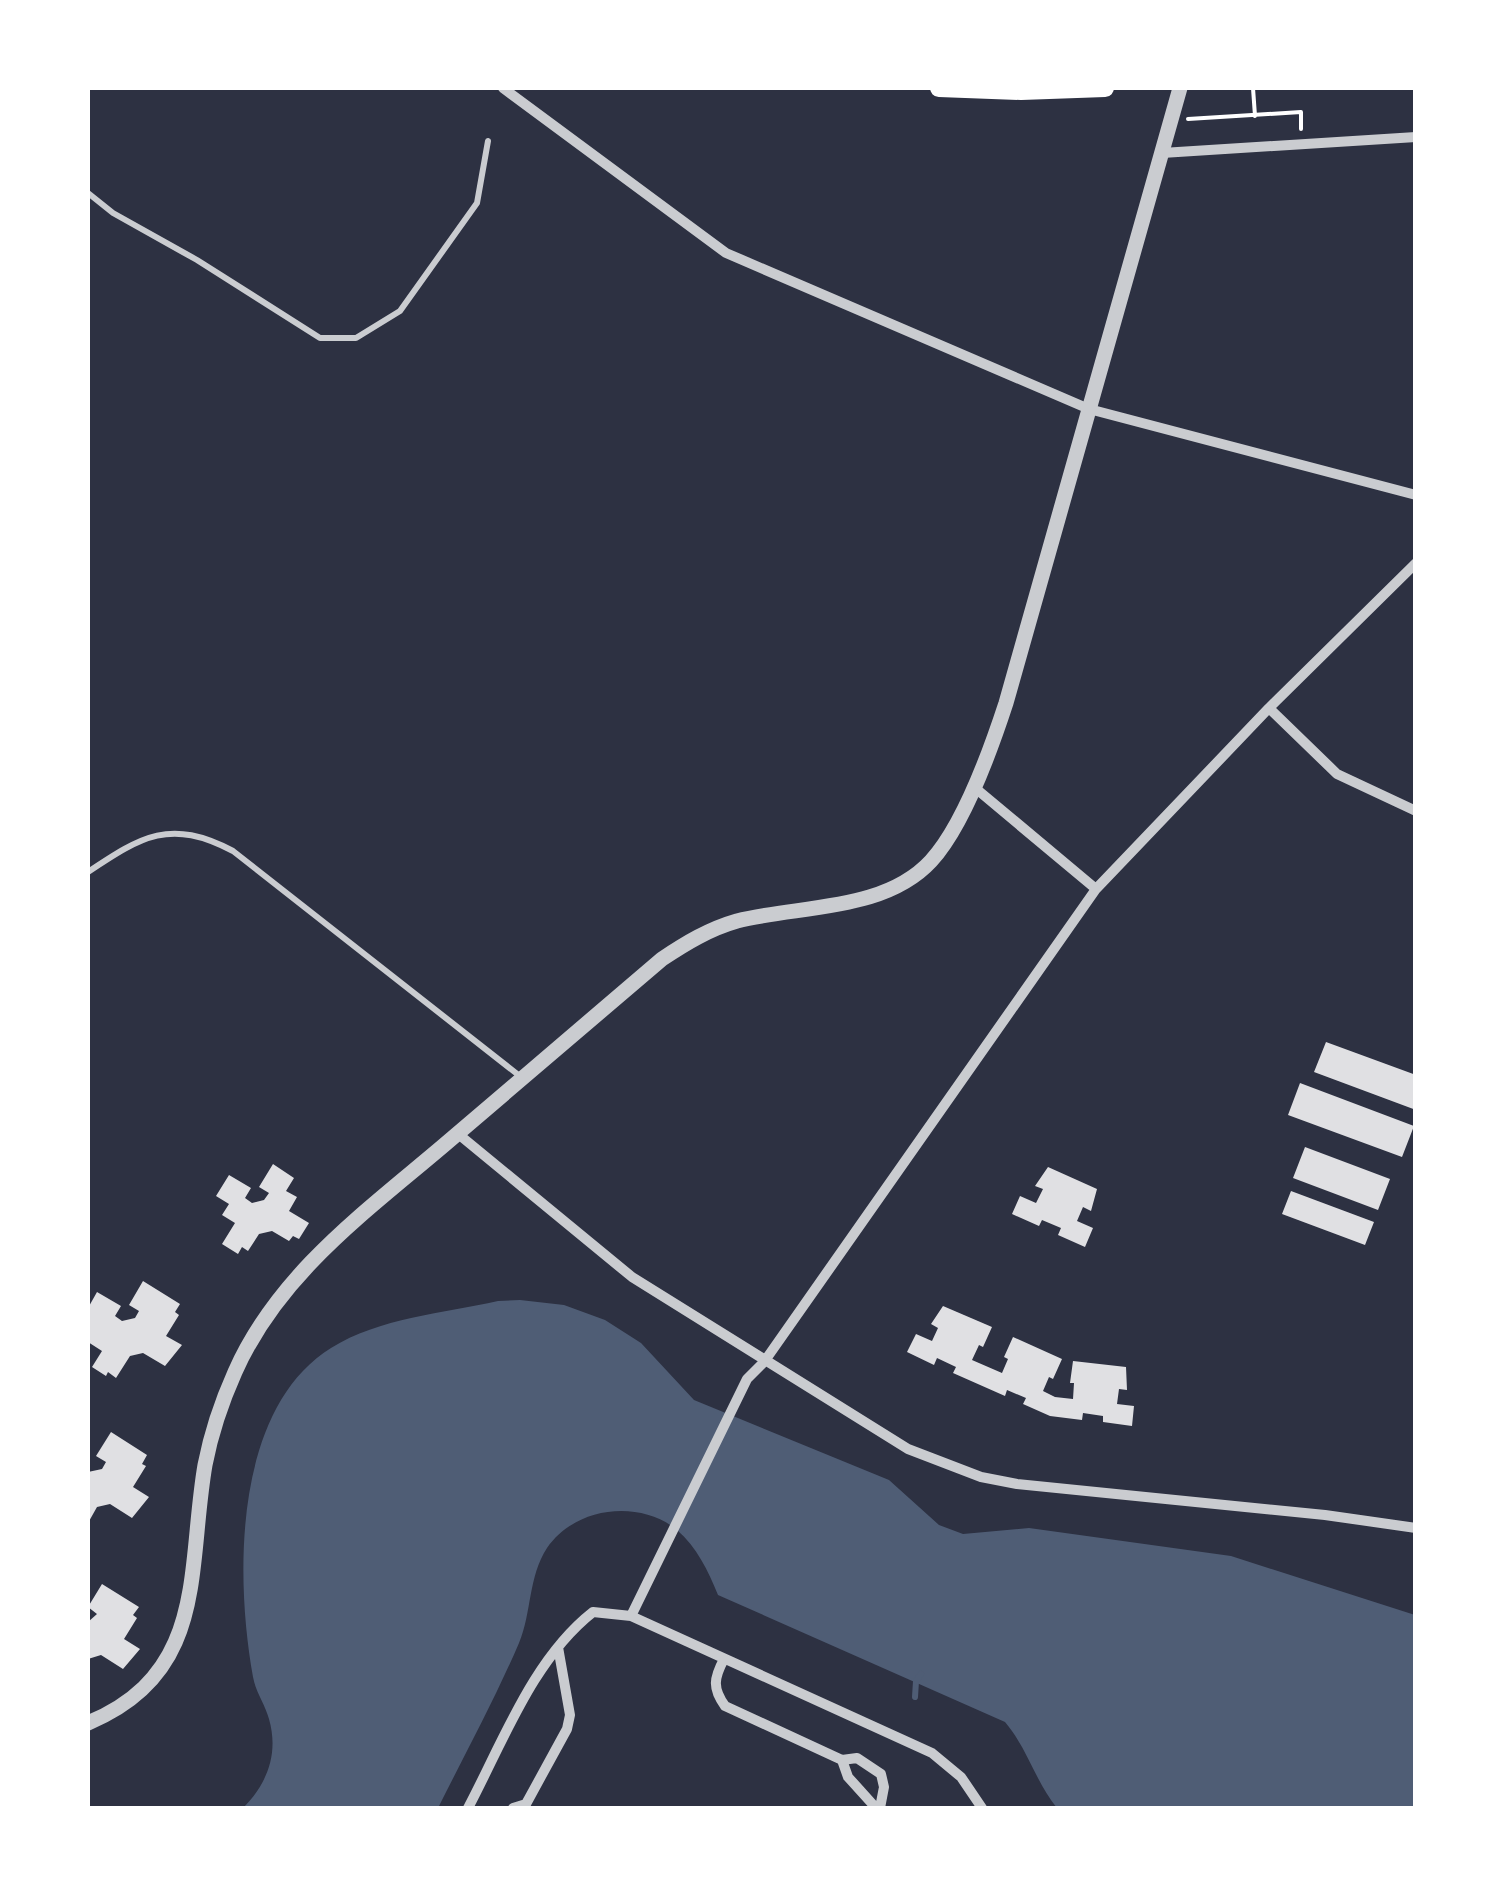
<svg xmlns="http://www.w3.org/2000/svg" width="1503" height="1896" font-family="'Alegreya Sans',sans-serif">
	<rect width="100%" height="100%" fill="#2d3142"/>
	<!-- water -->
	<path fill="#4f5d75" d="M 520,1300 L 564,1305 L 605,1320 L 641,1343 L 694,1400 L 889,1480 L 939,1525 L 963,1534 L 1029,1528 L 1231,1556 L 1415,1615 L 1415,1808 L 1057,1808 C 1035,1781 1028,1749 1005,1722 L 718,1595 C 708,1571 697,1547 677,1530 C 639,1499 575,1507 547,1548 C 528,1577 532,1612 519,1643 C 495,1699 465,1754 438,1808 L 243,1808 C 267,1784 279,1754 269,1719 C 265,1704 256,1693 253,1677 C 235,1577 233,1409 331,1348 C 379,1318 444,1313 498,1301 Z"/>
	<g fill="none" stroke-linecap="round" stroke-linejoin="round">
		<!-- stream -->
		<path stroke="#4f5d75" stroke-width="6" d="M 915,1697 L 916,1681 L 921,1674"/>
	</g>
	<!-- building -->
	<path fill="#e0e0e3" d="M 1326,1042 L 1416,1075 L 1416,1110 L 1314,1072 Z
		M 1300,1083 L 1414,1126 L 1402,1157 L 1288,1115 Z
		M 1305,1147 L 1390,1179 L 1378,1210 L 1293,1178 Z
		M 273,1164 L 294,1178 L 286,1191 L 297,1197 L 289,1211 L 309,1223 L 299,1239 L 293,1236 L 289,1241 L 272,1231 L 259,1234 L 248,1251 L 242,1247 L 238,1254 L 222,1244 L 235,1223 L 222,1215 L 229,1204 L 216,1196 L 229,1175 L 251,1188 L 245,1198 L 252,1203 L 264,1200 L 269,1193 L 259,1187 Z
		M 1048,1167 L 1097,1189 L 1091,1211 L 1083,1207 L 1077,1221 L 1093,1228 L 1085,1247 L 1058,1235 L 1061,1228 L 1042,1220 L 1039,1226 L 1012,1214 L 1020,1196 L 1036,1203 L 1043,1189 L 1035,1186 Z
		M 1291,1191 L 1374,1222 L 1365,1245 L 1282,1214 Z
		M 143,1281 L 180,1304 L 175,1312 L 179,1315 L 166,1336 L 182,1345 L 165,1366 L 143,1353 L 130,1356 L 116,1378 L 108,1372 L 106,1376 L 92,1367 L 102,1351 L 88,1342 L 88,1308 L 97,1292 L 121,1306 L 115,1316 L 122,1321 L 135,1318 L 139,1311 L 129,1305 Z
		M 943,1306 L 992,1327 L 983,1347 L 979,1345 L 972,1360 L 1002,1373 L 1008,1359 L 1004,1357 L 1013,1337 L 1062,1359 L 1053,1379 L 1049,1377 L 1043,1391 L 1055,1397 L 1073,1399 L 1074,1383 L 1070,1383 L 1073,1361 L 1126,1367 L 1127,1390 L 1119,1389 L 1117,1404 L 1134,1406 L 1132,1426 L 1103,1422 L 1103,1416 L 1083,1413 L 1082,1420 L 1050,1416 L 1023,1404 L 1026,1398 L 1007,1390 L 1005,1396 L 953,1373 L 956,1367 L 937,1358 L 934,1365 L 907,1352 L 916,1334 L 932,1341 L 938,1328 L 931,1324 Z
		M 111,1432 L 147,1455 L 142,1464 L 146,1466 L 133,1487 L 149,1497 L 132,1518 L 110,1504 L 97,1507 L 88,1523 L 88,1472 L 102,1469 L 106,1462 L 96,1456 Z
		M 102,1584 L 139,1607 L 133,1615 L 137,1618 L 124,1639 L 140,1649 L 123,1669 L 101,1655 L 88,1659 L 88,1622 L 97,1614 L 88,1607 Z"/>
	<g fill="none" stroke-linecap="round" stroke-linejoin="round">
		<!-- path -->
		<path stroke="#fff" stroke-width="4" d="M 1253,88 L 1255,116
			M 1188,119 L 1301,112 L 1301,129"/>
		<!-- service -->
		<path stroke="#caccd0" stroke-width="6" d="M 88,193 L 113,213 L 197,260 L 320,338 L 356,338 L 400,311 L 477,203 L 488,141
			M 88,872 C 142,836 170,818 233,851 L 521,1077"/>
		<!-- minor -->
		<path stroke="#caccd0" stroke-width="10" d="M 503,88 L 726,253 L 1089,409 L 1416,495
			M 1162,153 L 1416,137
			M 1269,708 L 1337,774 L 1416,811
			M 974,787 L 1096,889
			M 457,1133 L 632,1277 L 908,1449 L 981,1477 L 1017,1484 L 1325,1515 L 1416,1528
			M 631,1616 L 747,1379 L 764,1362 L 1096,889 L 1269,708 L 1416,563
			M 724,1659 C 714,1678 712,1688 725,1706 L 842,1760 L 857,1758 L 881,1774 L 884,1787 L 880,1808
			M 842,1760 L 848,1777 L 876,1808
			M 468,1808 C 503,1742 533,1659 593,1612 L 631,1616 L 932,1753 L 961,1777 L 982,1808
			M 513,1808 L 526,1804 L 567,1729 L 570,1715 L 558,1647"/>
		<!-- tertiary -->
		<path stroke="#caccd0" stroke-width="15" d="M 88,1723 C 208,1673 187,1570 205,1465 C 211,1434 222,1401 235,1372 C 278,1275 364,1213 443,1146 C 516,1083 589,1021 662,959 C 686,943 709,929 737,921 C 799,905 884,912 931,861 C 964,825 991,749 1006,703 L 1180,88"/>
		<!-- primary -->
		<path stroke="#fff" stroke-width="18" d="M 939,88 L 1021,91 L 1105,88"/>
	</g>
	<!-- border -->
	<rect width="1503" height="1896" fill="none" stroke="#ffffff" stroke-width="180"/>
</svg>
